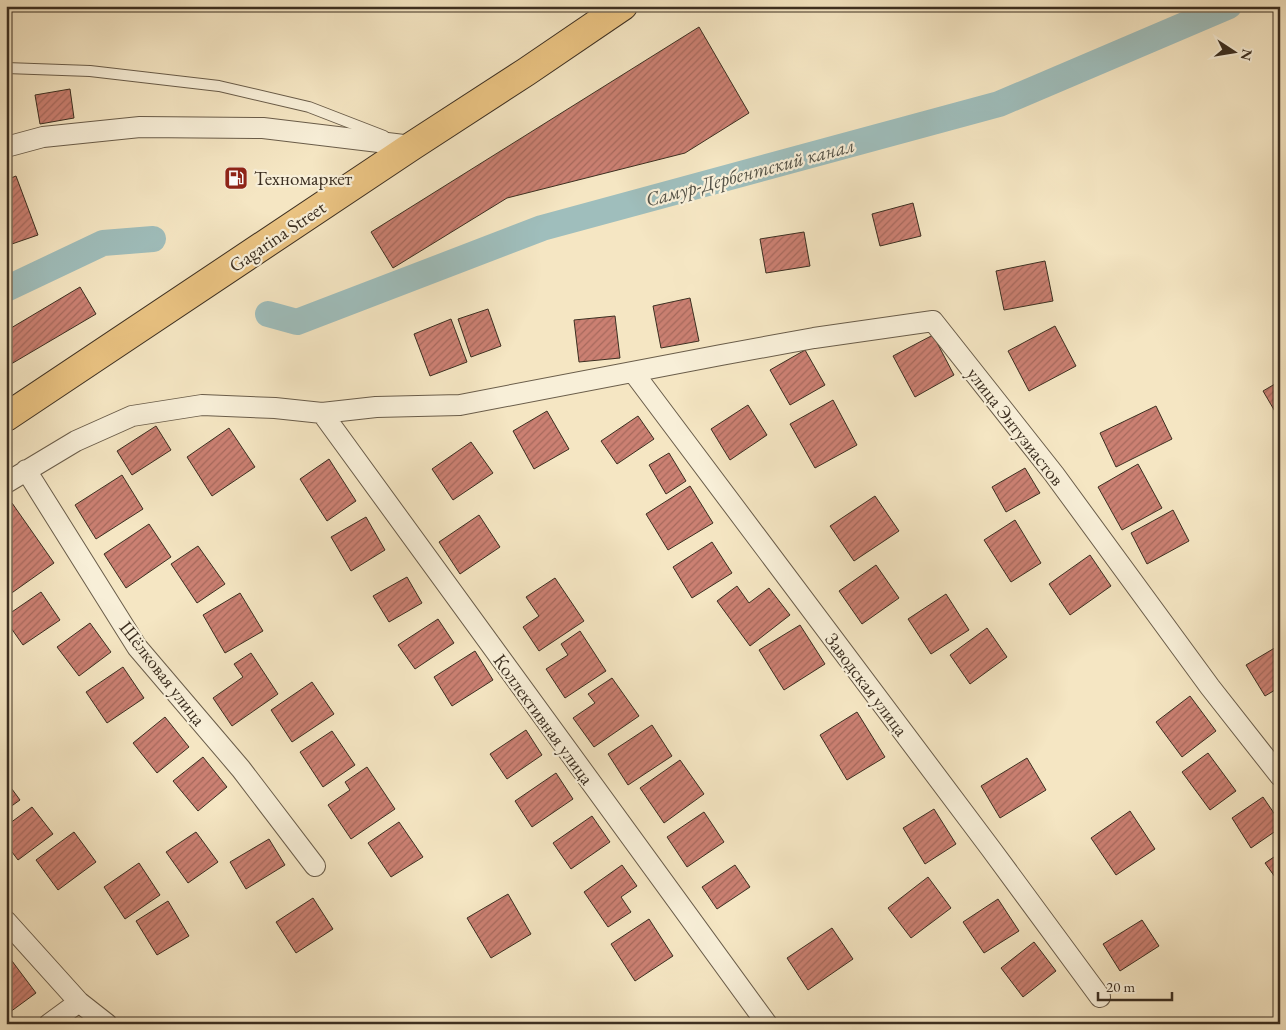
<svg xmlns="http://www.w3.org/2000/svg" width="1286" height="1030" font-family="'EB Garamond',serif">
	<defs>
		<pattern id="building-hatch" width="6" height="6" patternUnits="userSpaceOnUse" patternTransform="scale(1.25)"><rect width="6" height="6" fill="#cb8072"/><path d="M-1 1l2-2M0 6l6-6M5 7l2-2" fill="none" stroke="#a6695d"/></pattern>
	</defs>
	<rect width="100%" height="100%" fill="#f5e6c3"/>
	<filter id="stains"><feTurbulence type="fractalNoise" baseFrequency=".004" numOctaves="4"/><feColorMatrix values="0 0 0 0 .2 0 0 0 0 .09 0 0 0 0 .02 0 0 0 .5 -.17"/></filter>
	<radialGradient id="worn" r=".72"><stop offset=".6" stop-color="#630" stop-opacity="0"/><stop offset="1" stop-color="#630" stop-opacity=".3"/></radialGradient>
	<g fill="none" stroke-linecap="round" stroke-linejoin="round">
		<!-- canal -->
		<path stroke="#9fbebc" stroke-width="26" d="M 6,289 L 103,243 L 153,239
			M 268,314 L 297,322 L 542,228 L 999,104 L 1229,6"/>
	</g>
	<!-- building -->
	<path fill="url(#building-hatch)" stroke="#3c2f21" d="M 699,27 L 749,113 L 685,153 L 507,198 L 393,268 L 371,232 Z
		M 70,89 L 74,118 L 40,124 L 35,95 Z
		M 16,176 L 38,235 L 6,246 L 6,180 Z
		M 913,203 L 921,236 L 880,246 L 872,214 Z
		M 804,232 L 810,266 L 766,273 L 760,239 Z
		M 1045,261 L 1053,301 L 1004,310 L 996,271 Z
		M 80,287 L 96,314 L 6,367 L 6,331 Z
		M 690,298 L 699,341 L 661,348 L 653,306 Z
		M 488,309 L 501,346 L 471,357 L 458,319 Z
		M 615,316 L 620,358 L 579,362 L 574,320 Z
		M 451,319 L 467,362 L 430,376 L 414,334 Z
		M 1055,326 L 1076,366 L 1029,391 L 1008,351 Z
		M 933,335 L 954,375 L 915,397 L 893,356 Z
		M 805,350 L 825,385 L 790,405 L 770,370 Z
		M 1280,381 L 1280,420 L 1263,391 Z
		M 833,400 L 857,445 L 815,468 L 790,424 Z
		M 748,405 L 767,435 L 730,460 L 711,429 Z
		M 1156,406 L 1172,439 L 1116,467 L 1100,433 Z
		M 547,411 L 569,449 L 534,469 L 513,431 Z
		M 638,416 L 654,439 L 617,464 L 601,441 Z
		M 156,426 L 171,450 L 132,475 L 117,451 Z
		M 229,428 L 255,467 L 212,496 L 187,457 Z
		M 471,442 L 493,473 L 453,500 L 432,469 Z
		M 669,453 L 686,481 L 666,494 L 649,465 Z
		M 329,459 L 356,501 L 327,521 L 300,479 Z
		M 1138,464 L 1162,508 L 1122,530 L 1098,487 Z
		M 1025,468 L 1040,493 L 1006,512 L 992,487 Z
		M 122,475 L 143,509 L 96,539 L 75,505 Z
		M 690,486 L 713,523 L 668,550 L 646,514 Z
		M 875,496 L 899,531 L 854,561 L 830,526 Z
		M 12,503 L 54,563 L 6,597 L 6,507 Z
		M 1173,510 L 1189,541 L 1147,564 L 1131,533 Z
		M 479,515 L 500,547 L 460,574 L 439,542 Z
		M 366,517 L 385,550 L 351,571 L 331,537 Z
		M 1015,520 L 1041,563 L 1011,582 L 984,540 Z
		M 149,524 L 171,557 L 126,588 L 104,554 Z
		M 712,542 L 732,573 L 692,598 L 673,567 Z
		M 198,546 L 225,584 L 197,603 L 171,564 Z
		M 1090,555 L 1111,586 L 1070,615 L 1049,584 Z
		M 876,565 L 899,598 L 862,624 L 839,591 Z
		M 407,577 L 422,603 L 389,622 L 373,596 Z
		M 555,578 L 584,621 L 539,651 L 523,627 L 539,616 L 526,597 Z
		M 737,586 L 749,603 L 769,588 L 790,615 L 750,646 L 717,601 Z
		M 41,592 L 60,620 L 23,645 L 6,621 L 6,616 Z
		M 240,593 L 263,631 L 225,653 L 203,615 Z
		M 946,594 L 969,630 L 931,654 L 908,619 Z
		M 438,619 L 454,643 L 415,669 L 398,645 Z
		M 90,623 L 111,652 L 79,676 L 57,647 Z
		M 800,625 L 825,664 L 784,690 L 759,650 Z
		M 987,628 L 1007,657 L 970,684 L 950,655 Z
		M 580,631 L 606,671 L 565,698 L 546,669 L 568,655 L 561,644 Z
		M 1278,646 L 1280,649 L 1280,687 L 1265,696 L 1246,665 Z
		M 475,651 L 493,680 L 452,706 L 434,677 Z
		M 251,653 L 278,694 L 232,726 L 213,698 L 243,677 L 234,664 Z
		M 123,667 L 144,698 L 107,723 L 86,692 Z
		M 612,678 L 639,716 L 594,747 L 573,718 L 595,703 L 588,694 Z
		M 312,682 L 334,714 L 292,742 L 271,710 Z
		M 1190,696 L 1216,731 L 1182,757 L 1156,722 Z
		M 857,712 L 885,757 L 847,780 L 820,735 Z
		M 165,717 L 189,747 L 157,773 L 133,743 Z
		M 652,725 L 672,756 L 628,785 L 608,754 Z
		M 526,730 L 542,755 L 507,779 L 490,754 Z
		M 332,731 L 355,765 L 323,787 L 300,752 Z
		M 1208,753 L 1236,791 L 1210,810 L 1182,772 Z
		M 203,757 L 227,787 L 198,811 L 173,781 Z
		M 1027,758 L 1046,790 L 1000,818 L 981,786 Z
		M 680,760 L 704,794 L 664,823 L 640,788 Z
		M 367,767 L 395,809 L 351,839 L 328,805 L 350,790 L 345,782 Z
		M 556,773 L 573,799 L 532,827 L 515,801 Z
		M 6,781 L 20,800 L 6,810 Z
		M 1263,797 L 1280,822 L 1280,828 L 1251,848 L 1232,818 Z
		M 32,807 L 53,834 L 18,860 L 6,844 L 6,826 Z
		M 934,809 L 956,844 L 925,864 L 903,828 Z
		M 1130,811 L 1155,849 L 1116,875 L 1091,838 Z
		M 704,812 L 724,842 L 687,867 L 667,837 Z
		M 592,816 L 610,842 L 571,869 L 553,843 Z
		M 399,822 L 423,857 L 391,877 L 368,843 Z
		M 74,832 L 96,862 L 58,890 L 36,860 Z
		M 196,832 L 218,862 L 188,883 L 166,852 Z
		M 269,839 L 285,865 L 246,889 L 230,862 Z
		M 1280,853 L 1280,884 L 1265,863 Z
		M 139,863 L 160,895 L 125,919 L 104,887 Z
		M 622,865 L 637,886 L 621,897 L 631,912 L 608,927 L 584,892 Z
		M 735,865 L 750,887 L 717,909 L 702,887 Z
		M 928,877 L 951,908 L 911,938 L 888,908 Z
		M 508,894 L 531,934 L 491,958 L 467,918 Z
		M 313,898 L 333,929 L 296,953 L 276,922 Z
		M 998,899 L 1019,931 L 984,953 L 963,922 Z
		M 168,901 L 189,936 L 157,955 L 136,921 Z
		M 649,919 L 673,956 L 635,981 L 611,944 Z
		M 1142,920 L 1159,946 L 1120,971 L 1103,944 Z
		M 832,928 L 853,959 L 808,990 L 787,958 Z
		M 1034,942 L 1056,971 L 1023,997 L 1001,968 Z
		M 6,953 L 36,993 L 6,1015 Z"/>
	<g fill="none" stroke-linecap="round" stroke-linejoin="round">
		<!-- service casing -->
		<g stroke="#6a5d4a" stroke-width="12">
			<path id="service" d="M 6,68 L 90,71 L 219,86 L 309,107 L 384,136"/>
		</g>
		<!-- minor casing -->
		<g stroke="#6a5d4a" stroke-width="22">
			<path id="minor" d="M 6,147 L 43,137 L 140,127 L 263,128 L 412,146
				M 633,372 L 991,849 L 1100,997
				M 322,413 L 767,1024
				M 26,470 L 137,647 L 241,769 L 315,866
				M 6,483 L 76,441 L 132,416 L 202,405 L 275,408 L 322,413 L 376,407 L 460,405 L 721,355 L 814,338 L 933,321 L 1054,474 L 1210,687 L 1280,776
				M 6,921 L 79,1002 L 107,1024
				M 49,1024 L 79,1002"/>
		</g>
		<!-- primary casing -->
		<g stroke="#3c2f21" stroke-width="30">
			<path id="primary" d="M 6,417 L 412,146 L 526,72 L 623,6"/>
		</g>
		<!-- service -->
		<use href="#service" stroke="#f8efd8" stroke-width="10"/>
		<!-- minor -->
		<use href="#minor" stroke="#f8efd8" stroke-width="20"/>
		<!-- primary -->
		<use href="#primary" stroke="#eac382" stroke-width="28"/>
	</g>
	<!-- icons -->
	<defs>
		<g id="fuel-square" transform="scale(1.25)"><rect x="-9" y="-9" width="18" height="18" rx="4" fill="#8f2418" stroke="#f8efd8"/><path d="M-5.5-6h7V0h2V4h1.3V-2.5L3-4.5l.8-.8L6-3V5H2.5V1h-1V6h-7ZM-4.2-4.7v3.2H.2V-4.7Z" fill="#fff"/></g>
	</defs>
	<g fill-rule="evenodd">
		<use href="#fuel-square" x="236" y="178"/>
	</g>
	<g text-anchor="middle" stroke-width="4.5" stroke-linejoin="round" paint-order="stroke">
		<!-- poi labels -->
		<g font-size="19" fill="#3c2f21" stroke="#f8efd8" text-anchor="start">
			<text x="254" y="185">Техномаркет</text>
		</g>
		<!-- street labels -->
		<g font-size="19" fill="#3c2f21" stroke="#f8efd8">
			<text transform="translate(277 236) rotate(-34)" y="7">Gagarina Street</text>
			<text transform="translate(1016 426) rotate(52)" y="7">улица Энтузиастов</text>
			<text transform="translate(163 673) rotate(52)" y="7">Шёлковая улица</text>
			<text transform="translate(867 684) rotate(53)" y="7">Заводская улица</text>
			<text transform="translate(544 719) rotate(54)" y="7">Коллективная улица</text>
		</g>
		<!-- water labels -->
		<g font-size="20" font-style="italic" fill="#555348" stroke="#f8efd8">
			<text transform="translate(750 172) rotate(-15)" y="7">Самур-Дербентский канал</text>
		</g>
	</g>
	<!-- margin -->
	<rect width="1286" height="1030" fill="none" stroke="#f5e6c3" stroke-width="25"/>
	<rect x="8" y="8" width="1271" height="1015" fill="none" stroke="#3c2f21" stroke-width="2.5"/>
	<rect x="12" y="12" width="1261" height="1005" fill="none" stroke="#3c2f21"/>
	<!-- north arrow -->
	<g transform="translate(1234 52) rotate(102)" stroke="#f8efd8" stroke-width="4" paint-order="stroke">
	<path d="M0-4L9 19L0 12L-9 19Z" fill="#3c2f21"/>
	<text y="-8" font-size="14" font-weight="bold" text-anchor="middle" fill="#3c2f21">N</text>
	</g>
	<!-- scale -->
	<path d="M1098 992v8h74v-8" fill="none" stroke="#3c2f21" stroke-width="2.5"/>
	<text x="1106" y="992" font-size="15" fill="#3c2f21" stroke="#f8efd8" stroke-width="4" paint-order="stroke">20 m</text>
	<rect width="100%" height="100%" filter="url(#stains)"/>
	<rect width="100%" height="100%" fill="url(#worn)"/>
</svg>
